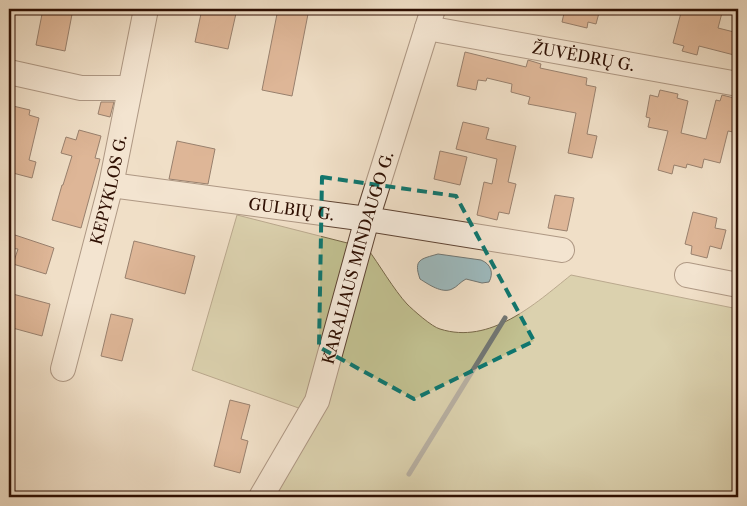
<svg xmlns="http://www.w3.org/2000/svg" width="747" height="506" font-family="'Libre Caslon Text',serif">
	<rect width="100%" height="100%" fill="#f0dfc7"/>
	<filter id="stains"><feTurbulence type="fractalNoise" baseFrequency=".004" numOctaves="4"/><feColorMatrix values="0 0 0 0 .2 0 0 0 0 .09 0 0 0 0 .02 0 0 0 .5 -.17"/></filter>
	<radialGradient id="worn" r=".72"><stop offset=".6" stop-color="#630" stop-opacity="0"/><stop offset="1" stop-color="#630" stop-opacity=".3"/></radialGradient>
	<!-- green -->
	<path fill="#c1c090" stroke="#786849" d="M 237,215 L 367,248 C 379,264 394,290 407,304 C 413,310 432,327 440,329 C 490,345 535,304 571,275 L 738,309 L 738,497 L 273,497 L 321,416 L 192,370 Z"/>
	<!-- water -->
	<path fill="#9dbabe" stroke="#717673" d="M 438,254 L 481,260 C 491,264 494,273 489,282 L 482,283 L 466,279 C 460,282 457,287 452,289 C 442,294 428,284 420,279 C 413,259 421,259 438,254 Z"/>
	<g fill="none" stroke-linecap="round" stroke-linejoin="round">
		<!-- stream -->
		<path stroke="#717673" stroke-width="5" d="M 409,474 L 505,318"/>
	</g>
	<!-- building -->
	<path fill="#c8865e" stroke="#2e0f02" d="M 43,9 L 73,9 L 65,51 L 36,45 Z
		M 202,9 L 237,9 L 228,49 L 195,42 Z
		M 278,9 L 309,9 L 292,96 L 262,90 Z
		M 565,9 L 600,9 L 596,24 L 588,22 L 587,28 L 562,22 Z
		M 682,9 L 723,9 L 718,28 L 738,33 L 738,56 L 699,46 L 697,55 L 682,51 L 684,46 L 673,43 Z
		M 465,52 L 526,67 L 528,60 L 541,64 L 540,68 L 587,78 L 586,85 L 596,87 L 587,134 L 597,136 L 592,158 L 568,153 L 576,113 L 528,104 L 530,97 L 511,92 L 512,84 L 487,78 L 486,81 L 478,80 L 476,90 L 457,86 Z
		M 660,90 L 678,94 L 677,98 L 688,101 L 681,133 L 706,139 L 716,100 L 720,101 L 722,95 L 738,99 L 738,133 L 728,131 L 720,163 L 704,159 L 702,168 L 687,164 L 686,168 L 674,165 L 672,174 L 658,170 L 668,131 L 648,127 L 650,118 L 646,117 L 650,95 L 658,97 Z
		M 101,102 L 114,102 L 110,117 L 98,114 Z
		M 13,106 L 30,110 L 29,115 L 39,118 L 29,160 L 36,162 L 32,178 L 9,172 L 9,113 L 11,114 Z
		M 463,122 L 489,128 L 486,139 L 516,146 L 508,182 L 516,184 L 509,214 L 499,212 L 497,220 L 477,215 L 484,182 L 492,184 L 497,159 L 456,149 Z
		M 79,130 L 101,136 L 95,158 L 100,159 L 81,228 L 52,220 L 62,185 L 63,185 L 72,156 L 61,153 L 66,137 L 76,140 Z
		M 177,141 L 215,149 L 208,184 L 169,179 Z
		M 440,151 L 467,157 L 460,185 L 434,179 Z
		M 555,195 L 574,198 L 567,231 L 548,228 Z
		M 693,212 L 717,218 L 715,228 L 726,230 L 721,249 L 710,246 L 707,258 L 691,254 L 692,246 L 685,244 Z
		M 9,233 L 54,248 L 46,274 L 13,264 L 18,249 L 9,248 Z
		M 134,241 L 195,256 L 185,294 L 125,278 Z
		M 9,293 L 50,304 L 42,336 L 9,327 Z
		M 111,314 L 133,319 L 122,361 L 101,356 Z
		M 230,400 L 250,405 L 241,439 L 248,441 L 240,473 L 214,466 Z"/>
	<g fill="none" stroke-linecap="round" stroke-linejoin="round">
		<!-- minor casing -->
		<g stroke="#5e4333" stroke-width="26">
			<g id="minor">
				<path id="s1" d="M 427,28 L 738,84"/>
				<path d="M 9,72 L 81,88 L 130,88"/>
				<path id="s2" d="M 111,185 L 367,219 L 562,250"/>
				<path d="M 687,275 L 738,285"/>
				<path id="s3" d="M 63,369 L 111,185 L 146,9"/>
				<path id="s4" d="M 261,497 L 317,401 L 367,219 L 433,9"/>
			</g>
		</g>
		<!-- minor -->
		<use href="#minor" stroke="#f5eadb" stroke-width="24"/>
	</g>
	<!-- marked area -->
	<path d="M0 0H747V506H0ZM 322,177 L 456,196 L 534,341 L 414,399 L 319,347 Z" fill="#f0dfc7" fill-opacity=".55" fill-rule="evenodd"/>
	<path fill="none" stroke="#0f766e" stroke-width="4" stroke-dasharray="10 6" stroke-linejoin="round" d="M 322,177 L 456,196 L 534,341 L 414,399 L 319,347 Z"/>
	<g text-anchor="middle" stroke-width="5" stroke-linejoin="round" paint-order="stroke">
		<!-- street labels -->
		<g font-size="16" fill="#2e0f02" stroke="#f5eadb">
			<text dy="6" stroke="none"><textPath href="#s1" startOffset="159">ŽUVĖDRŲ G.</textPath></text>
			<text dy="6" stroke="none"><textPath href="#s3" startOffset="185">KEPYKLOS G.</textPath></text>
			<text dy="6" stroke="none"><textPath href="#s2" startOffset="182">GULBIŲ G.</textPath></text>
			<text dy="6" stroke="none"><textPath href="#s4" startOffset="260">KARALIAUS MINDAUGO G.</textPath></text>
		</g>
	</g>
	<!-- margin -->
	<rect width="747" height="506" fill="none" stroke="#f0dfc7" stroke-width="30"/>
	<rect x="10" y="10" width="727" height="486" fill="none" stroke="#2e0f02" stroke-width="2.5"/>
	<rect x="15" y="15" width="717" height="476" fill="none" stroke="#2e0f02"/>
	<rect width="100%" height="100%" filter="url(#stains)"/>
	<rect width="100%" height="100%" fill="url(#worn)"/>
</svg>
